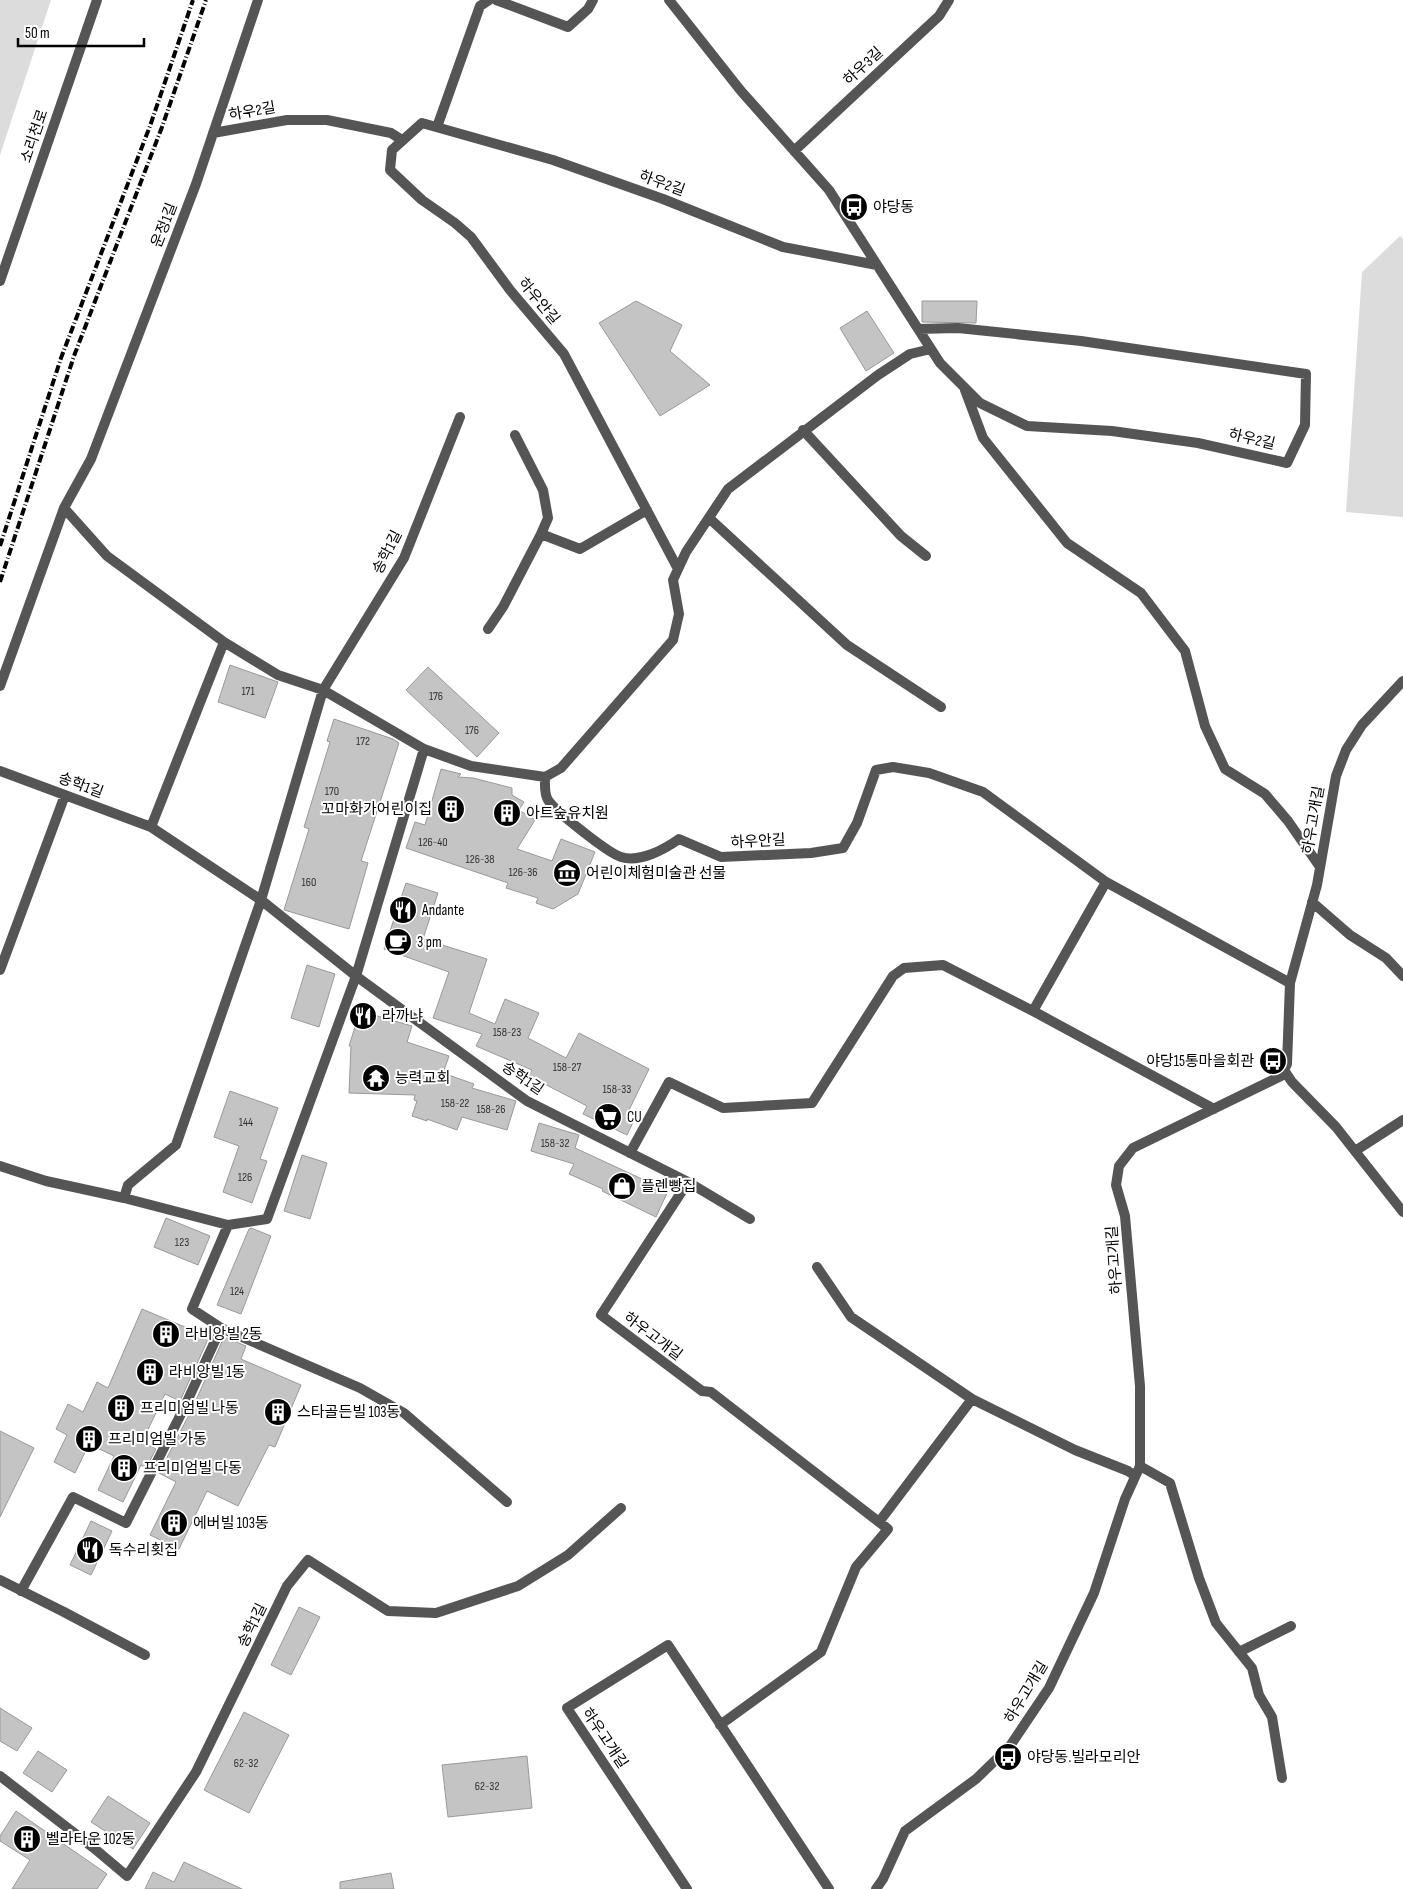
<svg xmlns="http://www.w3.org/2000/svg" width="1403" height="1889" font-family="'Sofia Sans Condensed','Noto Sans KR',sans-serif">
	<rect width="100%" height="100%" fill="#fff"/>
	<!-- green -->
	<path fill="#dcdcdc" d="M 0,0 L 51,0 L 0,155 Z
		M 1400,236 L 1403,239 L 1403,517 L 1346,512 L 1362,272 Z"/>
	<!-- building -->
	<path fill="#c4c4c4" stroke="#999" d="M 636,301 L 682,325 L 670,351 L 710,385 L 660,416 L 599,323 Z
		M 922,301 L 977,301 L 976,323 L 922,322 Z
		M 867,311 L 894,353 L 866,371 L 840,328 Z
		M 230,665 L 278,682 L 265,718 L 218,702 Z
		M 428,667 L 499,733 L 477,757 L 406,690 Z
		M 334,719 L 393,739 L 399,743 L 361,861 L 368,863 L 349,929 L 284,910 L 309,829 L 304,827 L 330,742 L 327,741 Z
		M 441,769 L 461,774 L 458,777 L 473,778 L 512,788 L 512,795 L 524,802 L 519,810 L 535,820 L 517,849 L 552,861 L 561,839 L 595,852 L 578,894 L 553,909 L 536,903 L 538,898 L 506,888 L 508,883 L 406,848 L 415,822 L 425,825 Z
		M 406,883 L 438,893 L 423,939 L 487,959 L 469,1013 L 495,1024 L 505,999 L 539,1013 L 528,1038 L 566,1058 L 579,1033 L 649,1069 L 629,1110 L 637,1114 L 627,1135 L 583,1114 L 587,1106 L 529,1076 L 532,1070 L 476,1046 L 482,1034 L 433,1018 L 449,972 L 384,949 Z
		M 307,965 L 335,974 L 319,1027 L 291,1018 Z
		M 360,1011 L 412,1026 L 407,1042 L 449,1056 L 443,1073 L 474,1084 L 472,1088 L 516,1101 L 507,1130 L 462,1117 L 457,1130 L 427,1119 L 427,1121 L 412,1116 L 417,1101 L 414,1100 L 415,1095 L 349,1093 L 351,1046 L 349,1046 Z
		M 230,1091 L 278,1108 L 260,1159 L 267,1161 L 252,1203 L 223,1192 L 239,1146 L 214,1137 Z
		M 539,1123 L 579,1135 L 575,1148 L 668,1191 L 656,1217 L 602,1191 L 603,1189 L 569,1174 L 574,1164 L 531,1151 Z
		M 302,1155 L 327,1163 L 310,1219 L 284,1211 Z
		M 166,1218 L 210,1236 L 198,1265 L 154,1247 Z
		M 251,1228 L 271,1236 L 241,1314 L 217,1305 L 249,1229 Z
		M 142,1309 L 209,1337 L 180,1401 L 165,1394 L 142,1442 L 156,1449 L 146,1468 L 141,1465 L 123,1502 L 98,1490 L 114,1456 L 89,1444 L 75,1473 L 54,1462 L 67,1435 L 56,1429 L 68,1404 L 83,1412 L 97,1382 L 108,1388 Z
		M 224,1337 L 246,1346 L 241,1359 L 301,1385 L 275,1447 L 269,1445 L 238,1506 L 207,1491 L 179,1549 L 150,1535 L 176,1482 L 159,1473 L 193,1407 Z
		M 0,1431 L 34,1448 L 0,1517 Z
		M 91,1521 L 112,1531 L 91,1575 L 70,1565 Z
		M 299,1607 L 320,1617 L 291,1675 L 271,1665 Z
		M 0,1708 L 32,1728 L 17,1751 L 0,1741 Z
		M 244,1712 L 289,1735 L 249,1813 L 204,1790 Z
		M 38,1751 L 67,1770 L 52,1792 L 23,1773 Z
		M 527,1756 L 532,1808 L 448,1817 L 442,1765 Z
		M 108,1796 L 150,1823 L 133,1849 L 91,1822 Z
		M 16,1811 L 107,1874 L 97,1889 L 12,1889 L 30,1860 L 0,1841 L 0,1836 Z
		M 184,1862 L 242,1889 L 145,1889 L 153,1872 L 174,1882 Z
		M 391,1873 L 394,1889 L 340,1889 L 340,1882 Z"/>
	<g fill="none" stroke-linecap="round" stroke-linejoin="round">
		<!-- street -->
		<path stroke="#555" stroke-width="10" d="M 496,0 L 568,27 L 588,9 L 593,0
			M 669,0 L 741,91 L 829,190 L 931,349 L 940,363 L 980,403 L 1027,426 L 1112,431 L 1198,443 L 1287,463 L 1305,425 L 1306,374 L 1081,341 L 958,328 L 918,329
			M 437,127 L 480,6 L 489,0
			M 213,133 L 287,120 L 327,120 L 391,133 L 402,140
			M 794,151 L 939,16 L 949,0
			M 0,281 L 97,0
			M 931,349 L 910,354 L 878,375 L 728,489 L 686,552 L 673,580 L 679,614 L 673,640 L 561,768 L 545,777 C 545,783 544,794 548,800 C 555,811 608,853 621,857 C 640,863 665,849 679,839 L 721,857 L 811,853 L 843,848 L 857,823 L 876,770 L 893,767 L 929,773 L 983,792 L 1106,882
			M 965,390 L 983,438 L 1067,543 L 1141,593 L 1185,651 L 1205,726 L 1225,769 L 1265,794 L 1288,821 L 1320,867
			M 803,430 L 901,536 L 926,556
			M 515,435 L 543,490 L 548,518 L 541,534
			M 64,508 L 107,556 L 224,642 L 278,675 L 323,690 L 424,749 L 471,766 L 545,777
			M 709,518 L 847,645 L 941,707
			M 678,569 L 564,354 L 510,290 L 471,237 L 455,223 L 422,200 L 390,170 L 392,150 L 422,123 L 553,160 L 663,199 L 783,247 L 877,265
			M 488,629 L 503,607 L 541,534 L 580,549 L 647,510
			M 0,686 L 64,508 L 91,459 L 196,184 L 258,0
			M 0,771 L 151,827 L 261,900 L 356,976 L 527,1101 L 688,1182
			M 151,827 L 224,642
			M 1312,902 L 1350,935 L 1386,958 L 1403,976
			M 0,970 L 65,795
			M 1033,1011 L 1106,882 L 1290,983
			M 1284,1070 L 1292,1082 L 1336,1127 L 1403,1212
			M 1355,1151 L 1403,1120
			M 630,1153 L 669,1082 L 723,1108 L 812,1103 L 893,976 L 904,968 L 943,965 L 1033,1011 L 1214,1109
			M 0,1166 L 46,1181 L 124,1198 L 228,1225
			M 124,1198 L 128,1185 L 176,1145 L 261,900 L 323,690 L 404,558 L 460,417
			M 817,1267 L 851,1317 L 972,1399
			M 221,1328 L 360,1388 L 404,1413 L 507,1502
			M 1140,1466 L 1170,1483 L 1199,1578 L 1216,1623 L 1252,1668 L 1259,1695 L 1272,1717 L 1282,1778
			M 879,1522 L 972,1399 L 1075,1450 L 1128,1471 L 1135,1476
			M 0,1580 L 64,1612 L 145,1655
			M 21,1591 L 73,1497 L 126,1523 L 184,1408 L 221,1328 L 192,1309 L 228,1225 L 267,1219 L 356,976 L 424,749
			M 1239,1652 L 1291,1626
			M 720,1725 L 821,1652 L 856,1567 L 888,1529 L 711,1392 L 702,1391 L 601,1315 L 688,1182 L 750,1219
			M 0,1776 L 95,1849 L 127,1876 L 196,1772 L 287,1586 L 308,1560 L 388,1611 L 436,1613 L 518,1586 L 568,1555 L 621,1508
			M 687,1889 L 567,1708 L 668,1645 L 829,1889
			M 876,1889 L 883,1879 L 905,1831 L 976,1779 L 1010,1746 L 1049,1688 L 1094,1593 L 1125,1499 L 1140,1466 L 1140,1386 L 1125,1216 L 1116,1185 L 1119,1166 L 1133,1148 L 1281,1076 L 1287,1064 L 1290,983 L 1317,885 L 1336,776 L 1346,750 L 1362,725 L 1403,681"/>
		<!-- rail -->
		<path stroke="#000" stroke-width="4" stroke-dasharray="8 2.5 1 2.5" stroke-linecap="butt" d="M 0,546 L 61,358 L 150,126 L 193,0
			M 0,582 L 74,356 L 162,127 L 206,0"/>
	</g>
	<!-- icons -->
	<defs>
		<g id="bus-disc" transform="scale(1.4375)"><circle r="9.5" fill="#000" stroke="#fff"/><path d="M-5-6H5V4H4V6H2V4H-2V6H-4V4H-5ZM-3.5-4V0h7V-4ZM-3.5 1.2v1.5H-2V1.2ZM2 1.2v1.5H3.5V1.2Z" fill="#fff"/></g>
		<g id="building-disc" transform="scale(1.4375)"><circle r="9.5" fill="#000" stroke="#fff"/><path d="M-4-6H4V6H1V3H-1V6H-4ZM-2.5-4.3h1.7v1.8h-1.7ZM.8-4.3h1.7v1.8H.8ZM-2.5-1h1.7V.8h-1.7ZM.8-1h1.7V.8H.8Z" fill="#fff"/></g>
		<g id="museum-disc" transform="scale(1.4375)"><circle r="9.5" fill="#000" stroke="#fff"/><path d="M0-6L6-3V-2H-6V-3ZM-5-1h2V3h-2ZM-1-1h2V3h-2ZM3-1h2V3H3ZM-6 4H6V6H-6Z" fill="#fff"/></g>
		<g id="restaurant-disc" transform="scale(1.4375)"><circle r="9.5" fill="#000" stroke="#fff"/><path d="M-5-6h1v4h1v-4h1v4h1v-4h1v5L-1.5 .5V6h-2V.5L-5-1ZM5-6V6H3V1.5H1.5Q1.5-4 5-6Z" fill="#fff"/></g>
		<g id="cafe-disc" transform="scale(1.4375)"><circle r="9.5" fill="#000" stroke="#fff"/><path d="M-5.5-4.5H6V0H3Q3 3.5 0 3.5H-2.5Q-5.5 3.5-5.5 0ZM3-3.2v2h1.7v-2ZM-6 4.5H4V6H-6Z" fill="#fff"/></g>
		<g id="temple-disc" transform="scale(1.4375)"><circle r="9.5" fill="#000" stroke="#fff"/><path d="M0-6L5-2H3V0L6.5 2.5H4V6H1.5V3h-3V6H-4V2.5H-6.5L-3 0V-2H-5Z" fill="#fff"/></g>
		<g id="supermarket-disc" transform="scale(1.4375)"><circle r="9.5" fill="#000" stroke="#fff"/><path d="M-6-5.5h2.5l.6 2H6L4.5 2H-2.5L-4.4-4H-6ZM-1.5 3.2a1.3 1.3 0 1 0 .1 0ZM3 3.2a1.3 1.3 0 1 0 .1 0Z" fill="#fff"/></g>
		<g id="shop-disc" transform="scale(1.4375)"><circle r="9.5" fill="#000" stroke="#fff"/><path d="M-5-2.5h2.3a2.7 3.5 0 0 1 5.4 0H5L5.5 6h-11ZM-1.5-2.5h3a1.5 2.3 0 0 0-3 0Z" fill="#fff"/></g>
	</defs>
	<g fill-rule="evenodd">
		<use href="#bus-disc" x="854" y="207"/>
		<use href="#building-disc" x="451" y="809"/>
		<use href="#building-disc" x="507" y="813"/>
		<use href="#museum-disc" x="567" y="873"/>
		<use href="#restaurant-disc" x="403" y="910"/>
		<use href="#cafe-disc" x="398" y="942"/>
		<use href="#restaurant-disc" x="363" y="1016"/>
		<use href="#bus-disc" x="1273" y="1061"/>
		<use href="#temple-disc" x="376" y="1078"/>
		<use href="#supermarket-disc" x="608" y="1117"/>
		<use href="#shop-disc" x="622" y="1186"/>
		<use href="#building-disc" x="166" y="1334"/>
		<use href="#building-disc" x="150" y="1372"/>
		<use href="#building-disc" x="121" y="1408"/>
		<use href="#building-disc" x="278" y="1412"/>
		<use href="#building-disc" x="89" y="1439"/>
		<use href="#building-disc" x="124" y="1468"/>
		<use href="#building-disc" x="174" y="1523"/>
		<use href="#restaurant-disc" x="90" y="1550"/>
		<use href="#bus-disc" x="1008" y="1757"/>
		<use href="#building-disc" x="27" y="1839"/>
	</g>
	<g text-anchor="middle" stroke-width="4" stroke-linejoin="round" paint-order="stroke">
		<!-- number labels -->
		<g font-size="12" fill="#313131">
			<text x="248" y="695">171</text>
			<text x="436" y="700">176</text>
			<text x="472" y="734">176</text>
			<text x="363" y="745">172</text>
			<text x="332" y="795">170</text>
			<text x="433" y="846">126-40</text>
			<text x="480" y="863">126-38</text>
			<text x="523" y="876">126-36</text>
			<text x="309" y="886">160</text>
			<text x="507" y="1036">158-23</text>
			<text x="567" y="1071">158-27</text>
			<text x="617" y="1093">158-33</text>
			<text x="455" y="1107">158-22</text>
			<text x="491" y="1113">158-26</text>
			<text x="246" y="1126">144</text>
			<text x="555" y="1147">158-32</text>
			<text x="245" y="1181">126</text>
			<text x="182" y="1246">123</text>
			<text x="237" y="1295">124</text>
			<text x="246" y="1767">62-32</text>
			<text x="487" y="1790">62-32</text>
		</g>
		<!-- street labels -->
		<g font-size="15" fill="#000" stroke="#fff">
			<text transform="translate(863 66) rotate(-43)" y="5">하우3길</text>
			<text transform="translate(252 111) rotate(-10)" y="5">하우2길</text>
			<text transform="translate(34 136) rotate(-71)" y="5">소리천로</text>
			<text transform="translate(662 183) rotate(20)" y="5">하우2길</text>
			<text transform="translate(164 225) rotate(-69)" y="5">운정1길</text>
			<text transform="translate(539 301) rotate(50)" y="5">하우안길</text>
			<text transform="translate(1252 439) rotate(13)" y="5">하우2길</text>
			<text transform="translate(387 552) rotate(-63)" y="5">송학1길</text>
			<text transform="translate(81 785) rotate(20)" y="5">송학1길</text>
			<text transform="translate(1313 820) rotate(-80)" y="5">하우고개길</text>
			<text transform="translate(758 841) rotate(-3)" y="5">하우안길</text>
			<text transform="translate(523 1078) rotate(34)" y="5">송학1길</text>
			<text transform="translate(1114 1260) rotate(-94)" y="5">하우고개길</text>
			<text transform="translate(653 1336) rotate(37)" y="5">하우고개길</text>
			<text transform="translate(252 1625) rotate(-64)" y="5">송학1길</text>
			<text transform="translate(1026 1692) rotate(-59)" y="5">하우고개길</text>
			<text transform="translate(605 1738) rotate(56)" y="5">하우고개길</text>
		</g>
		<!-- poi labels -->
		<g font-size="15" fill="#000" stroke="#fff" text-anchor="start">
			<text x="873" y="212">야당동</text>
			<text x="432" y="814" text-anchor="end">꼬마화가어린이집</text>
			<text x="526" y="818">아트숲유치원</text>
			<text x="586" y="878">어린이체험미술관 선물</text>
			<text x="422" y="915">Andante</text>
			<text x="417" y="947">3 pm</text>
			<text x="382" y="1021">라까냐</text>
			<text x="1254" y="1066" text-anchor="end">야당15통마을회관</text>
			<text x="395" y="1083">능력교회</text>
			<text x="627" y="1122">CU</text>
			<text x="641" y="1191">플렌빵집</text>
			<text x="185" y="1339">라비앙빌 2동</text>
			<text x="169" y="1377">라비앙빌 1동</text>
			<text x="140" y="1413">프리미엄빌 나동</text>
			<text x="297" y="1417">스타골든빌 103동</text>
			<text x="108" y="1444">프리미엄빌 가동</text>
			<text x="143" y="1473">프리미엄빌 다동</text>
			<text x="193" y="1528">에버빌 103동</text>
			<text x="109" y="1555">독수리횟집</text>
			<text x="1027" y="1762">야당동.빌라모리안</text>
			<text x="46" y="1844">벨라타운 102동</text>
		</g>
	</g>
	<!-- scale -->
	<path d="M18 38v8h126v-8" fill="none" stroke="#000000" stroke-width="2.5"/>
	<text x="25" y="38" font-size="15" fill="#000000" stroke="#ffffff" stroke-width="4" paint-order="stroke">50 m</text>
</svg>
